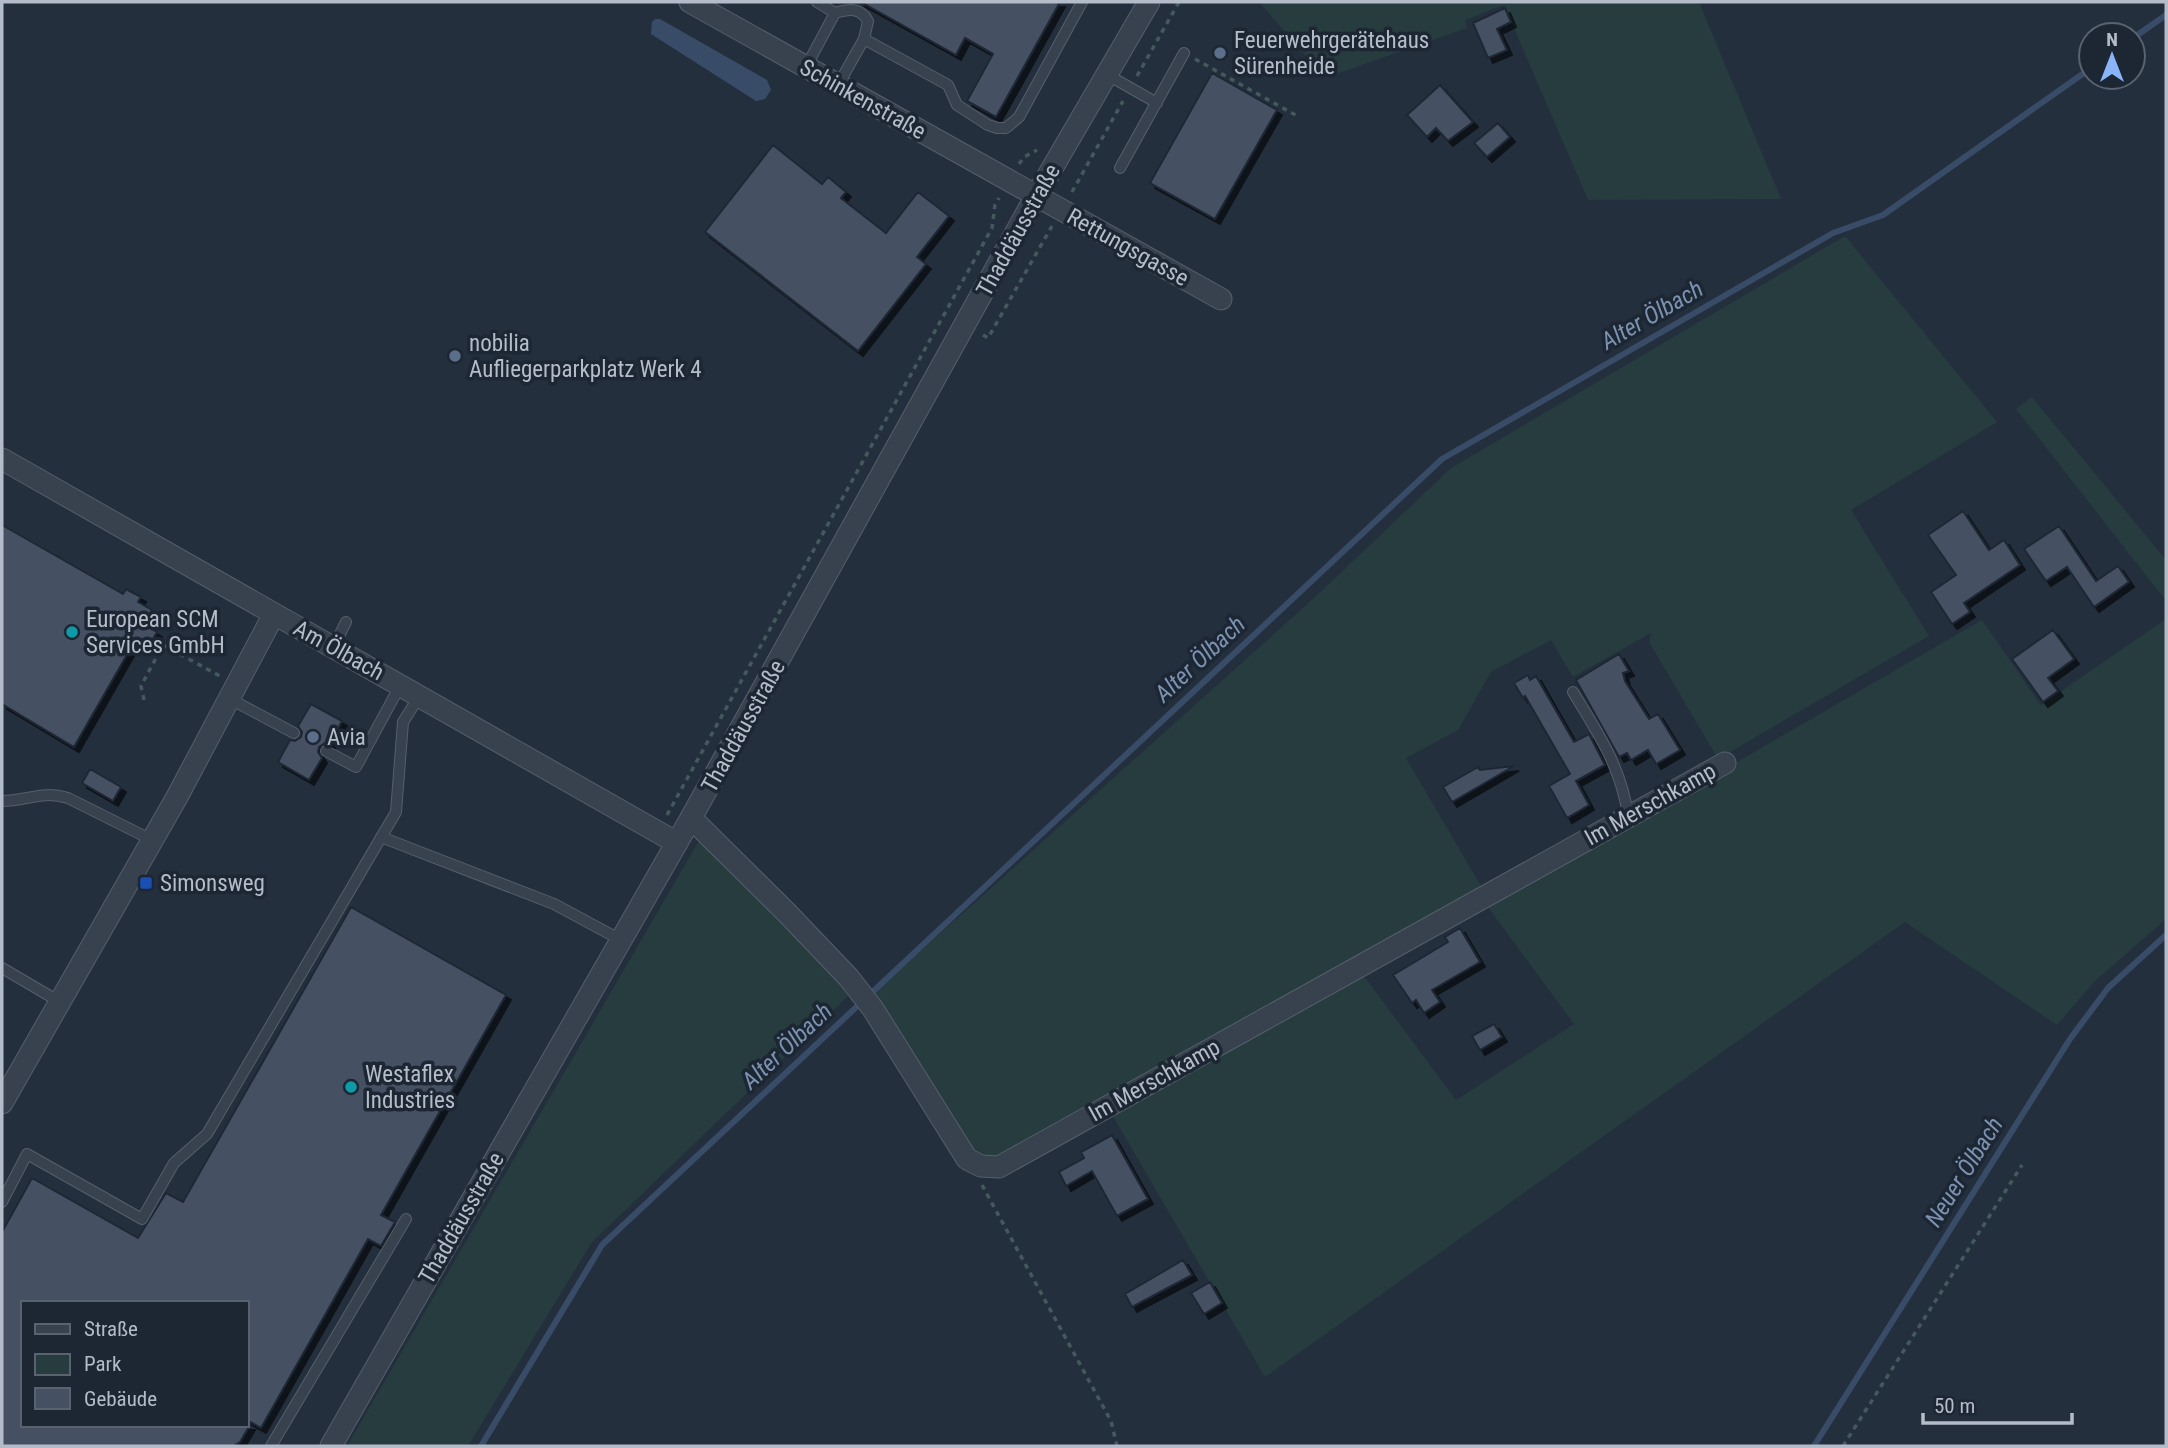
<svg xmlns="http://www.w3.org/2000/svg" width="2168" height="1448" font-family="'Roboto Condensed',sans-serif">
	<defs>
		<filter id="shadow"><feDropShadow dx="5" dy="5" stdDeviation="0" flood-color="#0009"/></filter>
	</defs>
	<rect width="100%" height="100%" fill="#242f3e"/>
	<!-- green -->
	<path fill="#263c3f" d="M 1259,2 L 1699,2 L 1781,199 L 1588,200 L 1504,5 L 1465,20 L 1467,28 L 1325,78 Z
		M 1845,236 L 1997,422 L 1851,510 L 1929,636 L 1718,759 L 1649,642 L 1651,633 L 1573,677 L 1551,640 L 1491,672 L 1458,730 L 1406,758 L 1484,891 L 999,1159 L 972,1154 L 874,993 L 1313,599 L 1451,468 Z
		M 2032,397 L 2166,560 L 2166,601 L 2016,409 Z
		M 2166,619 L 2166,919 L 2094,982 L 2057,1025 L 1905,922 L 1265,1377 L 1111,1113 L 1361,972 L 1456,1100 L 1574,1024 L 1485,903 L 1556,867 L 1982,620 L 2041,705 Z
		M 700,839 L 850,994 L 592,1242 L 468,1446 L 347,1446 Z"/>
	<!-- water -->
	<path fill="#394c67" d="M 655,19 L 660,19 L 767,80 L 771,90 L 765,99 L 756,101 L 651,34 L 652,22 Z"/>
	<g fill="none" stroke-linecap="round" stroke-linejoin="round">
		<!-- stream -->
		<path stroke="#394c67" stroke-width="6" d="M 2133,38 L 2166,15
			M 481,1446 L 602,1245 L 1442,459 L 1833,233 L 1883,215 L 2091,68
			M 1814,1446 L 2070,1039 L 2108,988 L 2166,935"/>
	</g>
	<!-- building -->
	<path fill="#455162" stroke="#1f2835" stroke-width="2" filter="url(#shadow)" d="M 861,2 L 1060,2 L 996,117 L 967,101 L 993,54 L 965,38 L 956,55 Z
		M 1505,8 L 1511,22 L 1497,29 L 1507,50 L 1488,58 L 1473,23 Z
		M 1212,73 L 1277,110 L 1215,219 L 1150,183 Z
		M 1440,85 L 1473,122 L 1448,141 L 1436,128 L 1427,137 L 1407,115 Z
		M 1498,123 L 1510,137 L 1487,157 L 1474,143 Z
		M 773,145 L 822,184 L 828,177 L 846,192 L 841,198 L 886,233 L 918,192 L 949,216 L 917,257 L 926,264 L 858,351 L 705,232 Z
		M 1963,511 L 1989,550 L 2004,540 L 2020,565 L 1964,603 L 1970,612 L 1952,624 L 1931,592 L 1956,575 L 1928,535 Z
		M 2,525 L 123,594 L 126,589 L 141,597 L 138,602 L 152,610 L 144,624 L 157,632 L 149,646 L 136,639 L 74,747 L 2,704 Z
		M 2059,526 L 2096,581 L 2118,566 L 2129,582 L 2094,607 L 2067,567 L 2046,581 L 2024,549 Z
		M 2053,630 L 2074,659 L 2048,678 L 2058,691 L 2043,702 L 2012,659 Z
		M 1619,654 L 1629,671 L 1623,673 L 1625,681 L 1649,719 L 1658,714 L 1680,750 L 1656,764 L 1648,750 L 1631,760 L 1627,753 L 1619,757 L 1576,680 Z
		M 1528,675 L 1530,680 L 1536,676 L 1574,742 L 1589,734 L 1605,765 L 1576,781 L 1589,805 L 1567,818 L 1549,786 L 1570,774 L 1525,696 L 1523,698 L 1514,683 Z
		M 311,704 L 342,721 L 330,744 L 325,743 L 319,747 L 318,752 L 322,758 L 309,780 L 278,762 L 290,740 L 295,741 L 301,737 L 302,732 L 298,726 Z
		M 1514,766 L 1452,802 L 1443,787 L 1478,767 L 1480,770 Z
		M 90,769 L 121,787 L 113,801 L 82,783 Z
		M 351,907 L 506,995 L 381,1215 L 395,1222 L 381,1246 L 368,1239 L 261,1428 L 247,1420 L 247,1303 L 23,1303 L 23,1425 L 250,1425 L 240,1442 L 233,1446 L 2,1446 L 2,1232 L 32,1178 L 138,1238 L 166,1193 L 183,1202 Z
		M 1460,928 L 1480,962 L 1432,990 L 1440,1002 L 1424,1013 L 1416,1000 L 1412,1003 L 1393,975 L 1448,942 L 1445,937 Z
		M 1494,1024 L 1502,1037 L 1480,1050 L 1472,1036 Z
		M 1112,1135 L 1148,1199 L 1117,1216 L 1092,1171 L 1066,1186 L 1059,1172 L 1084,1158 L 1081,1152 Z
		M 1183,1260 L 1192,1275 L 1132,1307 L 1125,1294 Z
		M 1210,1282 L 1222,1303 L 1204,1314 L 1191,1293 Z"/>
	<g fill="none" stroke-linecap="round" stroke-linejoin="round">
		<!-- lane casing -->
		<g stroke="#565f6c" stroke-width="12">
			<path id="lane" d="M 817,2 L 835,13 C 849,9 860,7 868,21 L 864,39 L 838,85
				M 864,39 L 948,85 L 957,105 L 988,125 L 997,128 L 1006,128 L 1019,117 L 1082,2
				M 806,67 L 835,13
				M 1106,74 L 1157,103
				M 1120,168 L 1184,53
				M 333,648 L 346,622
				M 1573,692 C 1598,733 1621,767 1628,815
				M 230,699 L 294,733
				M 326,751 L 356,767 L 401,684
				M 2,801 C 27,801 42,790 68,798 L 152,840
				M 381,837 L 554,904 L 621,940
				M 2,968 L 60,1002
				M 2,1202 L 27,1154 L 142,1219 L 174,1163 L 207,1134 L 396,812 L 403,722 L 420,695
				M 271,1446 L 406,1219"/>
		</g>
		<!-- street casing -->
		<g stroke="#565f6c" stroke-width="23">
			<path id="street" d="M 690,2 L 1221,299
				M 2,459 L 677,843
				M 691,818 L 787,913 L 849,978 L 873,1009 L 967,1159 L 981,1166 L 999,1167 L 1725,763
				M 2,1103 L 177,797 L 274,614
				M 331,1446 L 691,818 L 1036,196 L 1149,2"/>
		</g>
		<!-- path -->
		<path stroke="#44595c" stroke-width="3.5" stroke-dasharray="5 5" stroke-linecap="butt" d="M 1195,59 L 1299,117
			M 1137,76 L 1179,2
			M 1019,164 L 1024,157 L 1037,150
			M 1072,192 L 1123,101
			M 983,335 L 988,338 L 1052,226
			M 144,700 L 141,686 L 163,645 L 220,676
			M 667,815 L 992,228 L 995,205 L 999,198
			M 982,1185 L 1111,1421 L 1117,1446
			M 1843,1446 L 2022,1165"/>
		<!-- lane -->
		<use href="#lane" stroke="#38414e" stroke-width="10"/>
		<!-- street -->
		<use href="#street" stroke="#38414e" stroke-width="21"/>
	</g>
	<!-- markers -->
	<g fill="#5c6f8a" stroke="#1d2633" stroke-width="2.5">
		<circle cx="1220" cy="53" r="7"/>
		<circle cx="455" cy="356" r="7"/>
		<circle cx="313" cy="737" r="7"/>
	</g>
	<g fill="#0f9aa8" stroke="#1d2633" stroke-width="2.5">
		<circle cx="72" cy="632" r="7"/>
		<circle cx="351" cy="1087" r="7"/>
	</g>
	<rect fill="#1a4fb4" stroke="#1d2633" stroke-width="2.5" x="139" y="876" width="14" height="14" rx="3.5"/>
	<g text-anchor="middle" stroke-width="7" stroke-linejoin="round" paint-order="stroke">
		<!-- poi labels -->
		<g font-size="23" fill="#b4bcc9" stroke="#1d2633" text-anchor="start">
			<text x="1234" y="48">Feuerwehrgerätehaus<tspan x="1234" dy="26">Sürenheide</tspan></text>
			<text x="469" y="351">nobilia<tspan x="469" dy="26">Aufliegerparkplatz Werk 4</tspan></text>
			<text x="86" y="627">European SCM<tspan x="86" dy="26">Services GmbH</tspan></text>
			<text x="327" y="745">Avia</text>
			<text x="160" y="891">Simonsweg</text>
			<text x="365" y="1082">Westaflex<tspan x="365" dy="26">Industries</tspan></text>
		</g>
		<!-- street labels -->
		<g font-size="23" fill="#b4bcc9" stroke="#1d2633">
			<text transform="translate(863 99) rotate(29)" y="8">Schinkenstraße</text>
			<text transform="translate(1018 230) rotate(-61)" y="8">Thaddäusstraße</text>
			<text transform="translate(1128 247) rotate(29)" y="8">Rettungsgasse</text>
			<text transform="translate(339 650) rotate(29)" y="8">Am Ölbach</text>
			<text transform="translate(743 726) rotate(-61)" y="8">Thaddäusstraße</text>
			<text transform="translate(1650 804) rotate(-29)" y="8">Im Merschkamp</text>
			<text transform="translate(1154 1080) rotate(-29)" y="8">Im Merschkamp</text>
			<text transform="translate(461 1218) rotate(-60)" y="8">Thaddäusstraße</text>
		</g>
		<!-- water labels -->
		<g font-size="24" font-style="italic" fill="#7c92b1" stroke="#1d2633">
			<text transform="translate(1652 315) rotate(-30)" y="8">Alter Ölbach</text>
			<text transform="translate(1200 659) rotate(-43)" y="8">Alter Ölbach</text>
			<text transform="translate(787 1046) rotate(-43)" y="8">Alter Ölbach</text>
			<text transform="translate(1964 1172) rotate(-58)" y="8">Neuer Ölbach</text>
		</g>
	</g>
	<!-- border -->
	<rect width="2168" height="1448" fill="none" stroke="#b4bcc9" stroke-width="7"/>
	<!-- legend -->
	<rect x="21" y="1301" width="228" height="126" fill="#1d2633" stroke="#59626f" stroke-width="2"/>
	<rect x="35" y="1324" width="35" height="10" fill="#38414e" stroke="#59626f" stroke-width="2"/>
	<text x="84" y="1336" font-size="21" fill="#b4bcc9">Straße</text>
	<rect x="35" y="1354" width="35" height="21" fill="#263c3f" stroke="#59626f" stroke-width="2"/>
	<text x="84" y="1371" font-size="21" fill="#b4bcc9">Park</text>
	<rect x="35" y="1388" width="35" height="21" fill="#455162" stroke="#59626f" stroke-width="2"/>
	<text x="84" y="1406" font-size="21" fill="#b4bcc9">Gebäude</text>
	<!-- north arrow -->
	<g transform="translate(2112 56)"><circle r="33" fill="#1d2633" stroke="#59626f" stroke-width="2"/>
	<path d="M0-5L12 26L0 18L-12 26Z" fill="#8ab4f8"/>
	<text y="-10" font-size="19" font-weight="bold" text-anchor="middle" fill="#b4bcc9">N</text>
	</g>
	<!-- scale -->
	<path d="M1923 1413v10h149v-10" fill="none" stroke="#b4bcc9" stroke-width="3.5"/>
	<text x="1934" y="1413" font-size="21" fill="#b4bcc9" stroke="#1d2633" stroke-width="5" paint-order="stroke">50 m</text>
</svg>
